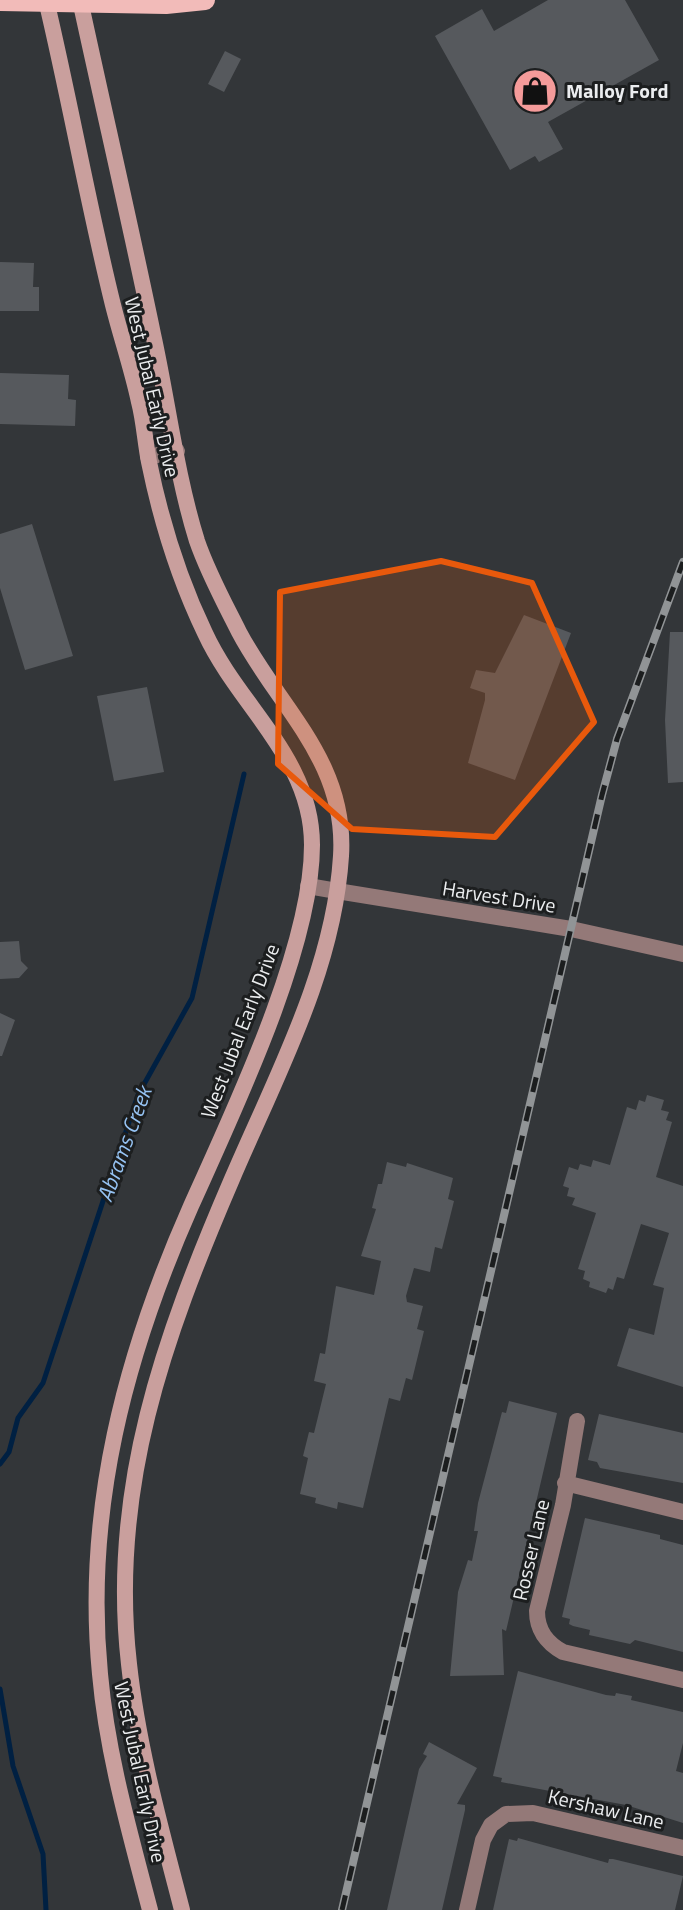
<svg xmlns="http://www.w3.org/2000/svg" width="683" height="1910" font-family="'Titillium Web',sans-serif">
	<rect width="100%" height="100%" fill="#333639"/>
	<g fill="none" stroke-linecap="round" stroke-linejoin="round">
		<!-- stream -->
		<path stroke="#002042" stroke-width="5" d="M 0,1464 L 9,1452 L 18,1418 L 43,1383 L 138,1095 L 192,998 L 244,774
			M 0,1689 L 13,1766 L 43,1854 L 46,1910"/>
	</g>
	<!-- building -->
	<path fill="#56595d" d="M 548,0 L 625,0 L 659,60 L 548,122 L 563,149 L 539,162 L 535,156 L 510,170 L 435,36 L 482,9 L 494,31 Z
		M 225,51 L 241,59 L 224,92 L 208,84 Z
		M 0,262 L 34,263 L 33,287 L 39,287 L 39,311 L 0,311 Z
		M 0,373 L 69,375 L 68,399 L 76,400 L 75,426 L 0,424 Z
		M 32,524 L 73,656 L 25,670 L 0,588 L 0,534 Z
		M 524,615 L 571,633 L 515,780 L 468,763 L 485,700 L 485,693 L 470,688 L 476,670 L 495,673 Z
		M 670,632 L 683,632 L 683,782 L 668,783 L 665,720 Z
		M 147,687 L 164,772 L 114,781 L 97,696 Z
		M 19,941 L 21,961 L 28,968 L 19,978 L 0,979 L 0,942 Z
		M 0,1013 L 15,1020 L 2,1056 L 0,1056 Z
		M 647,1095 L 664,1100 L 661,1110 L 669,1112 L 666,1120 L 672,1122 L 656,1177 L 683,1186 L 683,1387 L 617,1366 L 629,1328 L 654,1335 L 664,1288 L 653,1285 L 669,1233 L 641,1224 L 624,1279 L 617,1277 L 613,1290 L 608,1288 L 606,1293 L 589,1287 L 590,1282 L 583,1279 L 585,1271 L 578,1269 L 596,1213 L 572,1205 L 575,1198 L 567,1196 L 569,1188 L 563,1186 L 569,1167 L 578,1170 L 580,1164 L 591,1167 L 593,1160 L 610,1165 L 627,1107 L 636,1110 L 639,1100 L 645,1102 Z
		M 387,1162 L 406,1167 L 407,1163 L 453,1178 L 448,1199 L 454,1201 L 442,1249 L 435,1247 L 430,1272 L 414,1268 L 406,1296 L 407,1302 L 423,1306 L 417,1329 L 424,1331 L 412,1380 L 406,1378 L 400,1401 L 389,1398 L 363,1508 L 338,1502 L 337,1509 L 315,1503 L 316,1498 L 300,1494 L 308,1458 L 303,1456 L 309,1432 L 314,1433 L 326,1384 L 314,1381 L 320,1353 L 325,1354 L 336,1286 L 374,1295 L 381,1261 L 361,1256 L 376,1209 L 372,1208 L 378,1184 L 382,1184 Z
		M 509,1401 L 557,1413 L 506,1631 L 502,1629 L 504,1675 L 450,1676 L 458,1592 L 468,1560 L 472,1561 L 478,1531 L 474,1531 L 478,1503 L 502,1412 L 506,1413 Z
		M 599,1414 L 683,1433 L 683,1483 L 600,1468 L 597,1462 L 588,1460 Z
		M 585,1518 L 660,1535 L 660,1539 L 683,1545 L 683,1652 L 635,1640 L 630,1644 L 589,1635 L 590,1630 L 573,1626 L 569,1624 L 570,1619 L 562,1617 Z
		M 518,1671 L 606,1695 L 615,1696 L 616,1693 L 632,1696 L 631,1700 L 683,1712 L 683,1743 L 676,1771 L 683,1773 L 683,1823 L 626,1805 L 501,1782 L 502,1778 L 493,1776 Z
		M 429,1742 L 477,1768 L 457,1804 L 465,1805 L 465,1810 L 442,1910 L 387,1910 L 419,1769 L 427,1756 L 423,1754 Z
		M 518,1838 L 608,1863 L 609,1859 L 613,1859 L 683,1876 L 675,1910 L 493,1910 L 509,1839 L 517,1841 Z"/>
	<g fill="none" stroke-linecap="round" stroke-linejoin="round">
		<!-- minor -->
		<path stroke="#947978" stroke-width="16" d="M 148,457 L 177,451
			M 308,886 L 337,891
			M 577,1421 L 563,1505 L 537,1611 C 537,1631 547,1643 563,1652 L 683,1680
			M 565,1483 L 683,1512
			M 467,1910 L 483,1840 L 491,1825 L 506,1814 L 533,1813 L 683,1848"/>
		<!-- tertiary -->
		<path stroke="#947978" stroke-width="16" d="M 337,891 L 571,929 L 683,954"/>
		<!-- secondary -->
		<path stroke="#c99f9d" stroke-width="16" d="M 46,0 C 70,101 88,204 113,305 C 121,337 132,369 139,402 C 144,421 145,442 149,462 C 161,521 179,579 205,633 C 239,707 312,758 312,845 C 312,948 234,1110 191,1206 C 125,1355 84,1510 100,1674 C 107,1754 130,1833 150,1910
			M 80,0 C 104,111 130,223 153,334 C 168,402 176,474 197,541 C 208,573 224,602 239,632 C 279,708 347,761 341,856 C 334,970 276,1076 232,1179 C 164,1337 109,1489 129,1664 C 138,1747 161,1829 182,1910"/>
		<!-- primary -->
		<path stroke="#f2bbb9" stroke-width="20" d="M 0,1 L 166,4 L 205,0"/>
		<!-- rail casing -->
		<g stroke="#919496" stroke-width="8">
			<path id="rail" d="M 342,1910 L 602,795 L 617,739 L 683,562"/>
		</g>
		<!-- rail -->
		<use href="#rail" stroke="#1c1e1f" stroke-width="5" stroke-dasharray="15" stroke-linecap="butt"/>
	</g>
	<!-- marked area -->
	<path fill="#e8590c" fill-opacity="0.2" stroke="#e8590c" stroke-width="6" stroke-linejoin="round" d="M 441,561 L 532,583 L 594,722 L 495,837 L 352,829 L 278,764 L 280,592 Z"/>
	<!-- icons -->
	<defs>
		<g id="shop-disc" transform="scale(2.3)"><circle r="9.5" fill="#f59b9a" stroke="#1c1e1f"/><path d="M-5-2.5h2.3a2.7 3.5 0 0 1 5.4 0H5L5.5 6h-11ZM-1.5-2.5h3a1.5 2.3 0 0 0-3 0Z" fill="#111"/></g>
	</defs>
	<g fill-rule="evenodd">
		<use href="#shop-disc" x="535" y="91"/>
	</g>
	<g text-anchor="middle" stroke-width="6" stroke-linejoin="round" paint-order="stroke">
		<!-- poi labels -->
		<g font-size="20" font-weight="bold" fill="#ebedef" stroke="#1c1e1f" text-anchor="start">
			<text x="566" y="98">Malloy Ford</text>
		</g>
		<!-- street labels -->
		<g font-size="20" fill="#ebedef" stroke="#1c1e1f">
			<text transform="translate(152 387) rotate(77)" y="7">West Jubal Early Drive</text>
			<text transform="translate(499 897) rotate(9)" y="7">Harvest Drive</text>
			<text transform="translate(240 1031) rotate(-69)" y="7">West Jubal Early Drive</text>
			<text transform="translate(531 1550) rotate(-77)" y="7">Rosser Lane</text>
			<text transform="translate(140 1772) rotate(78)" y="7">West Jubal Early Drive</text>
			<text transform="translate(606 1809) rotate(13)" y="7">Kershaw Lane</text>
		</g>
		<!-- water labels -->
		<g font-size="22" font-style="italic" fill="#96c3f3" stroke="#1c1e1f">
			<text transform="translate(124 1144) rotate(-70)" y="8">Abrams Creek</text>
		</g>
	</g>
</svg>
